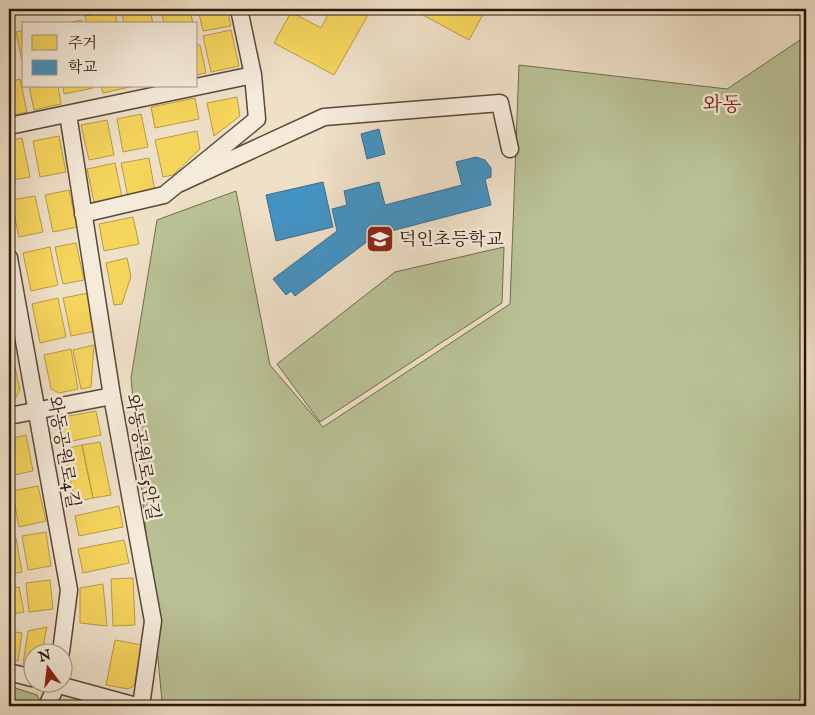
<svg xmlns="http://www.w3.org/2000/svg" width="815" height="715" font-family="'IM FELL English','Noto Serif KR',serif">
	<rect width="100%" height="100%" fill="#efe0c8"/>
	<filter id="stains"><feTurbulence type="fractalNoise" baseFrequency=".004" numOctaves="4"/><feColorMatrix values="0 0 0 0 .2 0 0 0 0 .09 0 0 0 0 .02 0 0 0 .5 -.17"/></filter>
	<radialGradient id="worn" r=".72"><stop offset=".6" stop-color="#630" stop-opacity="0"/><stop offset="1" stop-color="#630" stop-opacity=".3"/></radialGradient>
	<!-- green -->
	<path fill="#b9c296" stroke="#716c4f" d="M 806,36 L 806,706 L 181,706 L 162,701 L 131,378 L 157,220 L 236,191 L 270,365 L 323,427 L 510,304 L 519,65 L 727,89 Z
		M 504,247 L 502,303 L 320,422 L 277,364 L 395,272 Z
		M 9,686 L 37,695 L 39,699 L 37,706 L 9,706 Z"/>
	<!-- homes -->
	<path fill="#f6d55c" stroke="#b89c43" d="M 141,9 L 150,9 L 153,24 L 124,24 L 122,13 Z
		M 161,9 L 190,9 L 193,24 L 164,24 Z
		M 198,9 L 227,9 L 231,26 L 203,31 Z
		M 331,9 L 362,9 L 369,13 L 334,75 L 274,43 L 291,12 L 321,28 Z
		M 412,9 L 486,9 L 469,40 Z
		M 115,10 L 117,24 L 87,24 L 85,16 Z
		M 82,20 L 82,24 L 62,24 Z
		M 24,30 L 24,70 L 16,32 Z
		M 231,30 L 239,66 L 211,72 L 203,36 Z
		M 196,45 L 200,45 L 206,73 L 196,75 Z
		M 20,79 L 27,112 L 9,116 L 9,82 Z
		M 29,86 L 58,86 L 61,104 L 34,110 Z
		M 63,86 L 92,86 L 93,88 L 64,94 Z
		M 101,86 L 134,86 L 103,93 Z
		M 237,97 L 240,116 L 214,136 L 207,103 Z
		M 195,98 L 199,119 L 155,128 L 151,107 Z
		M 141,114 L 148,147 L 123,152 L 117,119 Z
		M 107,120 L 114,155 L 89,160 L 81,125 Z
		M 197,131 L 200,149 L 173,175 L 163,177 L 155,140 Z
		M 59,136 L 66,172 L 40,177 L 33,141 Z
		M 22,138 L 30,177 L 12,180 L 9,166 L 9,141 Z
		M 149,158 L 155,192 L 128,197 L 121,163 Z
		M 115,163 L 122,197 L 94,202 L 87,169 Z
		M 69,190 L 77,227 L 53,232 L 45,195 Z
		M 35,196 L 43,232 L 19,237 L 11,200 Z
		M 133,217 L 139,244 L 104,251 L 99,224 Z
		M 76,243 L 84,280 L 63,284 L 55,247 Z
		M 50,247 L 58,285 L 31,291 L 23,253 Z
		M 127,258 L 131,276 L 122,304 L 114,305 L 106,263 Z
		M 88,293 L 96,331 L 71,336 L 63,298 Z
		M 58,298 L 66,337 L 40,343 L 32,304 Z
		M 94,345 L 91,387 L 81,389 L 73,350 Z
		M 71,349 L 78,389 L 59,393 L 51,389 L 44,355 Z
		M 9,358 L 13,358 L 20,390 L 15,399 L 9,401 Z
		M 96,411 L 101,435 L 63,443 L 58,418 Z
		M 26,435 L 33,471 L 10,476 L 9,439 Z
		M 100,442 L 111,495 L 93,498 L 82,445 Z
		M 82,445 L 93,498 L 75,502 L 64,449 Z
		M 38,486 L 46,521 L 19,527 L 12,491 Z
		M 9,498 L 15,527 L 9,528 Z
		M 119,506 L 123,527 L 79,536 L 75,516 Z
		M 46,532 L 51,566 L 28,570 L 22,536 Z
		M 16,538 L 22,572 L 9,574 L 9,539 Z
		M 124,540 L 129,563 L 83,573 L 78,549 Z
		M 133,578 L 135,625 L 113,626 L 111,579 Z
		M 50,580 L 53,609 L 29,612 L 26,583 Z
		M 103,584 L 107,626 L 80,623 L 80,588 Z
		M 19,587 L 24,612 L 9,615 L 9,589 Z
		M 47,627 L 42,652 L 32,652 L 32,666 L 23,664 L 28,631 Z
		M 9,631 L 22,633 L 18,661 L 9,659 Z
		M 115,640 L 142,645 L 134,686 L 128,689 L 106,685 Z"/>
	<!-- schools -->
	<path fill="#4393c3" stroke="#3b6e8b" d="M 379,129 L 385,154 L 367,159 L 361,134 Z
		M 476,157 L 485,160 L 491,168 L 491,177 L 485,179 L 491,205 L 376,235 L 295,296 L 291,291 L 286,295 L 273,279 L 337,231 L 332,209 L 347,205 L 344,191 L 379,182 L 385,205 L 462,185 L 456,162 Z
		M 323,182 L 333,227 L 276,241 L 266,195 Z"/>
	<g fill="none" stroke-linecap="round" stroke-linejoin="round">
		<!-- minor casing -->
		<g stroke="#5a4938" stroke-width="19">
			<path id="minor" d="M 68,114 L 112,396 L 153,621 L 141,706
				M 9,126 L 253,75
				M 178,184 L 324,117 L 500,103 L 510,149
				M 83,214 L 164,195 L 257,119 L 253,75 L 239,9
				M 9,258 L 69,590 L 61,652
				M 9,416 L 112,396
				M 9,672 L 32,678
				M 48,682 L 136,706
				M 47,706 L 58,682"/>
		</g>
		<!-- minor -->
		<use href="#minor" stroke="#f5ebdb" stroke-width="16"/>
	</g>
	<!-- icons -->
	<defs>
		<g id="school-square" transform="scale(1.4375)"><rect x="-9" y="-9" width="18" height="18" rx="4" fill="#8f2418" stroke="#f5ebdb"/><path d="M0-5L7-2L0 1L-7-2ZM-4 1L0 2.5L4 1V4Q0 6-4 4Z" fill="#fff"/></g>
	</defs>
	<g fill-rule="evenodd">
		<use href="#school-square" x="380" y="239"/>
	</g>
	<g text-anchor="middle" stroke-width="5" stroke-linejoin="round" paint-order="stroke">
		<!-- poi labels -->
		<g font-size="18" fill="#291708" stroke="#f5ebdb" text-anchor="start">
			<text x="399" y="245">덕인초등학교</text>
		</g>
		<!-- street labels -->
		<g font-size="18" fill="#291708" stroke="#f5ebdb">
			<text transform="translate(64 452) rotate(80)" y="6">와동공원로4길</text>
			<text transform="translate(143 457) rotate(80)" y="6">와동공원로5안길</text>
		</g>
		<!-- quarter labels -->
		<g font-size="20" fill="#7a1f14" stroke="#f5ebdb">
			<text x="722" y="111">와동</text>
		</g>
	</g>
	<!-- margin -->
	<rect width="815" height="715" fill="none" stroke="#efe0c8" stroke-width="30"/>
	<rect x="10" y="10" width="795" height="695" fill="none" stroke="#291708" stroke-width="2.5"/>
	<rect x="15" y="15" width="785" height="685" fill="none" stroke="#291708"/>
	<!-- legend -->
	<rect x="22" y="22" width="175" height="65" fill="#f5ebdb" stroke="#a39687"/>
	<rect x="32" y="35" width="25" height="15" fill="#f6d55c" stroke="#a39687"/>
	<text x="68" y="48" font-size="15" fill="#291708">주거</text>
	<rect x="32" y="60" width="25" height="15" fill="#4393c3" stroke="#a39687"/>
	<text x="68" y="72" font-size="15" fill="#291708">학교</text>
	<!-- north arrow -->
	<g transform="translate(48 668) rotate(345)"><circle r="24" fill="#f5ebdb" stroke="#a39687"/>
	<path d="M0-4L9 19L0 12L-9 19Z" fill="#8f2418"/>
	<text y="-8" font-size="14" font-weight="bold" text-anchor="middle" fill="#291708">N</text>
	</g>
	<rect width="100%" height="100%" filter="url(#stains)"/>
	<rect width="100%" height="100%" fill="url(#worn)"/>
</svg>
